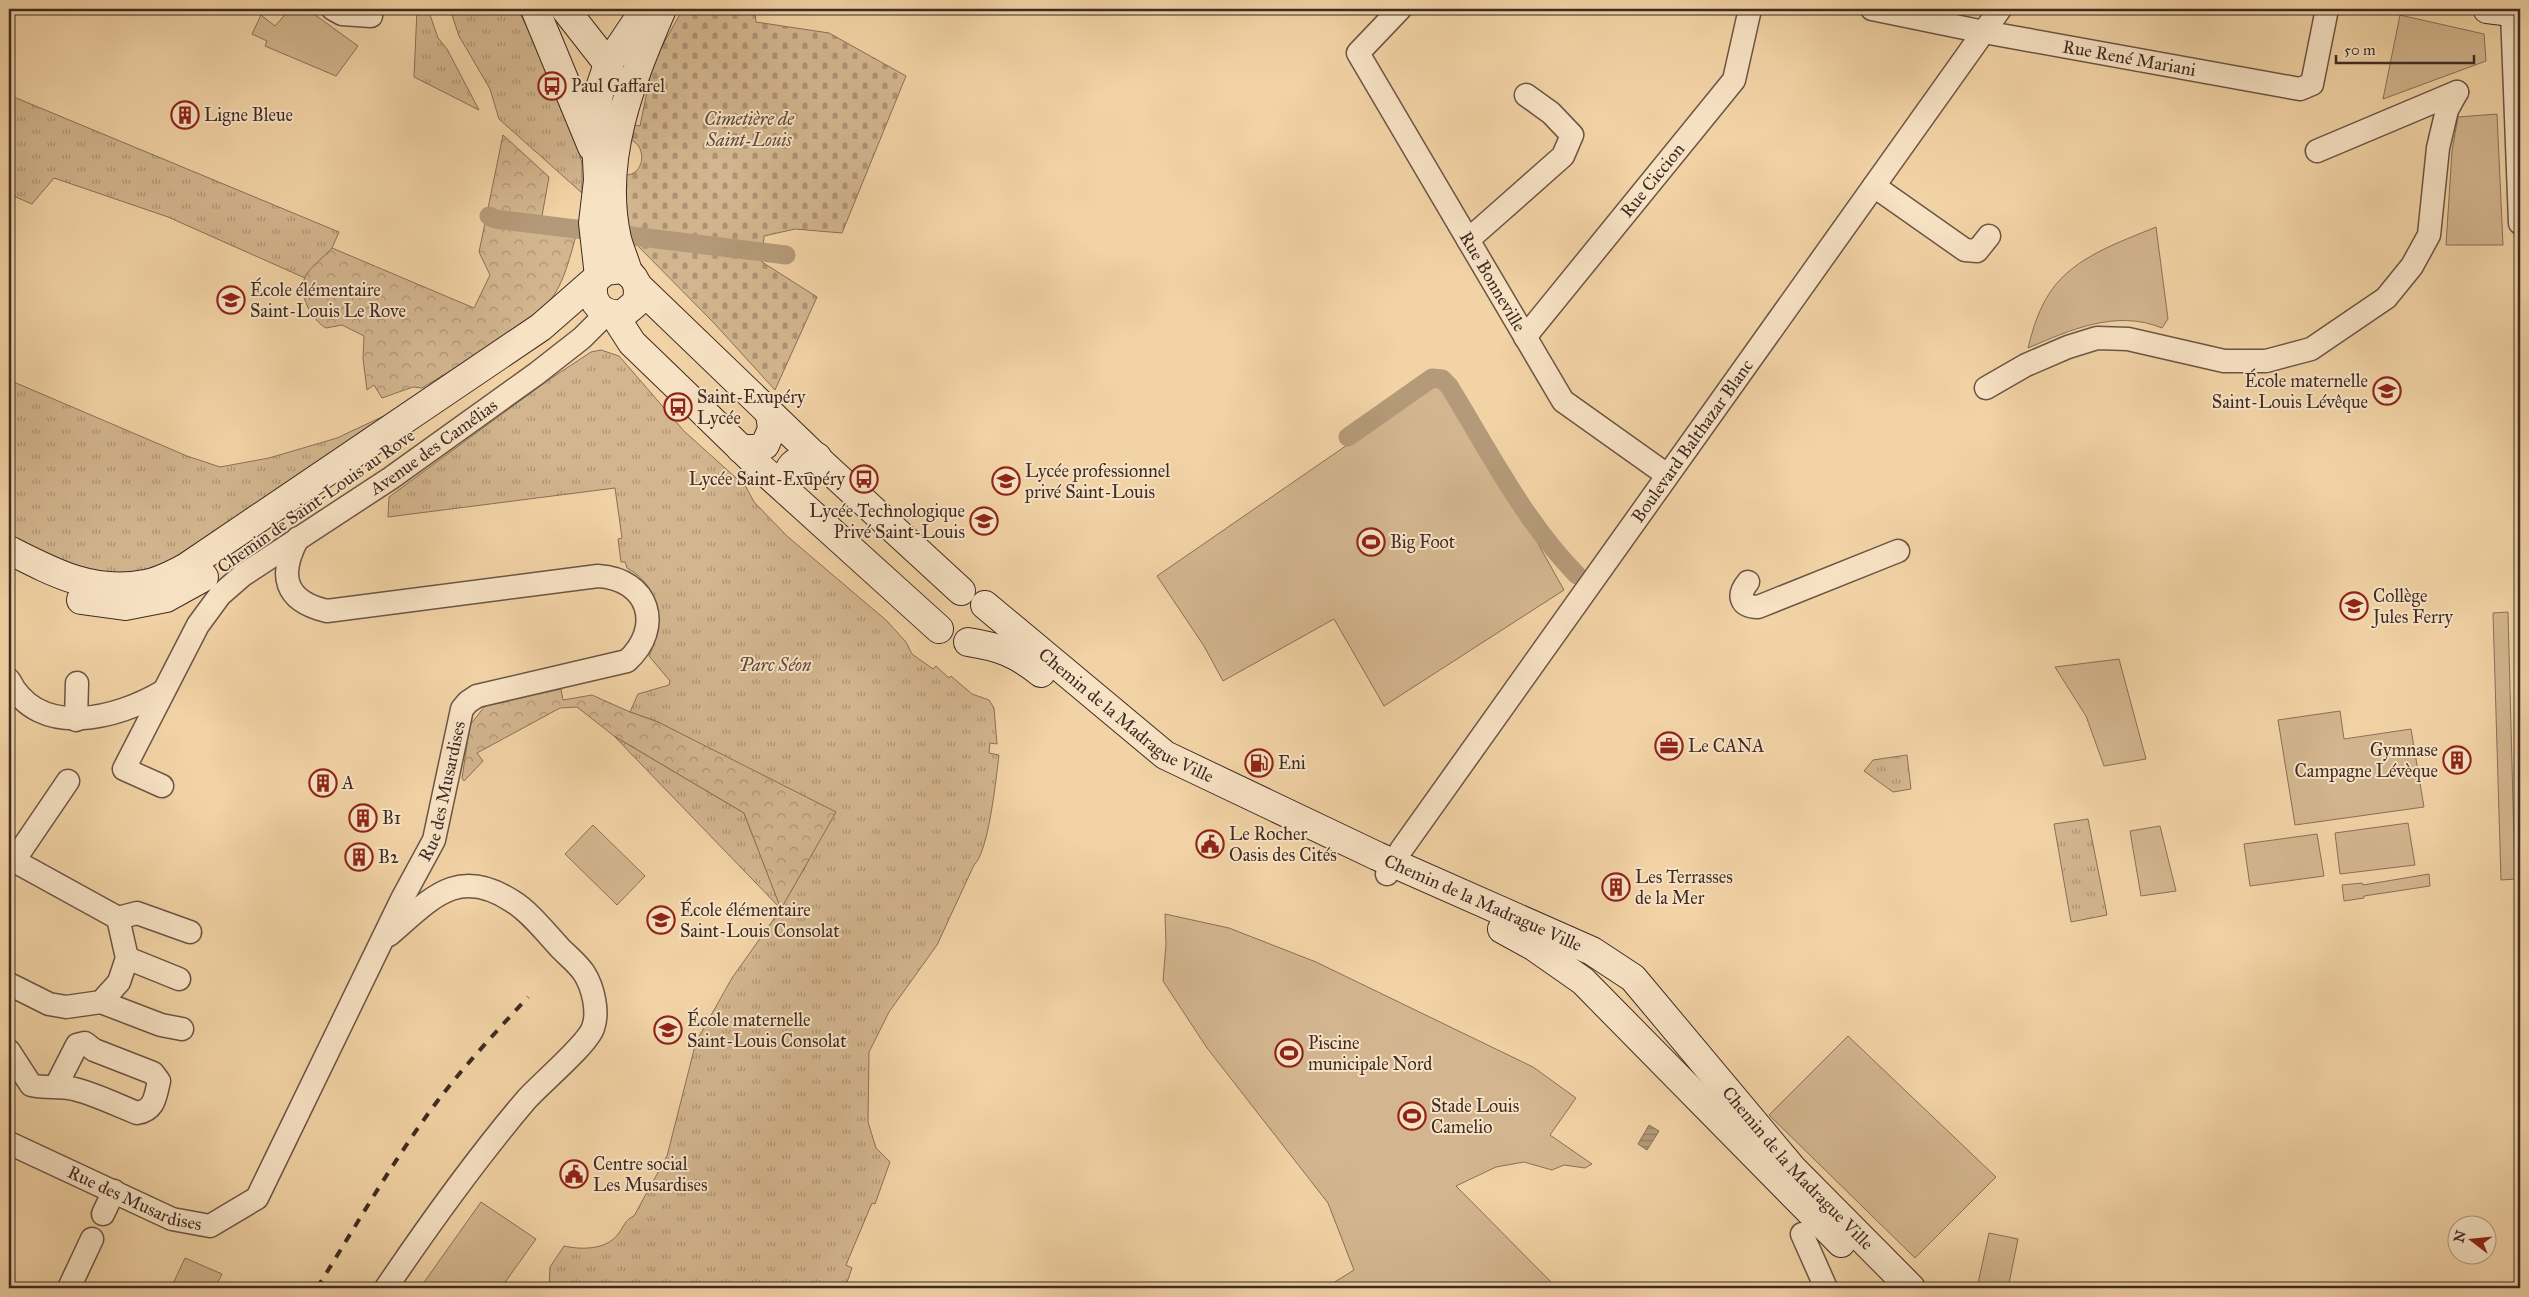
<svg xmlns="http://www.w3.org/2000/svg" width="2529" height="1297" font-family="'IM FELL Great Primer',serif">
	<defs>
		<pattern id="grass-tufts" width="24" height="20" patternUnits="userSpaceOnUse" patternTransform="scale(1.25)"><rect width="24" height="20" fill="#d3b68f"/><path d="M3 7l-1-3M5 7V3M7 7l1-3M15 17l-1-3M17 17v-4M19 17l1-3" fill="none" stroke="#ad9475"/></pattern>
		<pattern id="forest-crowns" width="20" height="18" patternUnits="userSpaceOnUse" patternTransform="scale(1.25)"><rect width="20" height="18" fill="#d3b68f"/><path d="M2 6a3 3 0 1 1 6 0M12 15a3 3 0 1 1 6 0" fill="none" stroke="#ad9475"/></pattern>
		<pattern id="cemetery-stones" width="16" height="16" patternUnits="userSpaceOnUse" patternTransform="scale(1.25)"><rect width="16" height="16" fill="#d3b68f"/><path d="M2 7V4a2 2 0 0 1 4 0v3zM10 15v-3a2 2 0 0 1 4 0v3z" fill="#ad9475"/></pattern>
		<pattern id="water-rules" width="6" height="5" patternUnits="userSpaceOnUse" patternTransform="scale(1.25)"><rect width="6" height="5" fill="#b59a79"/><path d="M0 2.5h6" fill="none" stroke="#957e63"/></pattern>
	</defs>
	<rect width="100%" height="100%" fill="#f2d3a5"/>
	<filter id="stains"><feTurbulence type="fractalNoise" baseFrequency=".004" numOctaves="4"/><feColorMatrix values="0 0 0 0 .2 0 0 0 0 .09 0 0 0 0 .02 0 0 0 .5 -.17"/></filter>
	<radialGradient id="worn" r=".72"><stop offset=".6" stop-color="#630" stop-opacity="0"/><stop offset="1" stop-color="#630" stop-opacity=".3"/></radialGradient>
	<!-- grass -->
	<path fill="url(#grass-tufts)" stroke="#88705a" d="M 417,9 L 428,9 L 438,38 L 447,49 L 479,110 L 414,77 Z
		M 450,9 L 518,9 L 549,73 L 546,75 L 578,148 L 582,164 L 582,193 L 499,119 L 490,89 L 459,36 Z
		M 9,95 L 339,232 L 332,248 L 305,278 L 168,217 L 54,178 L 32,204 L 9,194 Z
		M 601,350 L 619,356 L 684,431 L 746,487 L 754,502 L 787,536 L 887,621 L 906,642 L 912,654 L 933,669 L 936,666 L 949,678 L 951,676 L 972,694 L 989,700 L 994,708 L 997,744 L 990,743 L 989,753 L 999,755 C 996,778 989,851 974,865 L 937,945 L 889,1012 L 869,1052 L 868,1122 L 876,1148 L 890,1162 L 875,1204 L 872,1203 L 846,1265 L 852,1268 L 845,1288 L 549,1288 L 550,1267 L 564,1246 C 582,1250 607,1250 619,1233 C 624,1226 625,1220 634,1216 L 667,1156 L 696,1042 L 732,978 L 781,909 L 614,736 L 744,813 L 781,908 L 806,865 L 709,749 L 658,722 L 630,712 L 638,694 L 669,685 L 670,681 L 649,656 C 665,623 661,587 627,568 L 625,562 L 621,562 L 618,539 L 622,538 L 615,488 L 388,517 L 389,497 L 547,381 L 591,352 Z
		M 9,380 L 187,456 L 220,467 L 269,458 L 337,438 L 388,414 L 250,512 L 153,572 L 85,576 L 9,542 Z
		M 1907,755 L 1911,789 L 1893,792 L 1864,771 L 1873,760 Z
		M 2088,819 L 2107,915 L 2071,922 L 2054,824 Z"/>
	<!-- forest -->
	<path fill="url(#forest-crowns)" stroke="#88705a" d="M 503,135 L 549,177 L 540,227 L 577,232 C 570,256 565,282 549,302 C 525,332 457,366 422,388 L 413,387 L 382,398 L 374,385 L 367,390 L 363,359 L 364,336 L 342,325 L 326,328 C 312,320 297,294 305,277 C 310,267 324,257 332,248 L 474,308 L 490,275 L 479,252 Z
		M 561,689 L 563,700 L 592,695 L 630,712 L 658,722 L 836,812 L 781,909 L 744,813 L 614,736 L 577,707 L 560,708 L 477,753 L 483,761 L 464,781 L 462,778 L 470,725 L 485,706 Z"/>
	<!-- cemetery -->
	<path fill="url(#cemetery-stones)" stroke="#88705a" d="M 683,9 L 755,9 L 756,22 L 829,33 L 906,76 L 842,233 L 795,229 L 764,236 L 762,262 L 817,297 L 775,390 L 713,322 L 631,239 L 619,206 L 625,175 C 644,176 648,147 631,140 L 634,125 L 640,126 L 653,62 Z"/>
	<!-- garden -->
	<path fill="#d3b68f" stroke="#88705a" d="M 290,9 L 307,9 L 358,46 L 336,76 L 265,46 L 267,41 L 252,34 L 261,15 L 275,26 Z
		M 2400,15 L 2484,34 L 2486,61 L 2383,99 Z
		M 2497,114 L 2503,245 L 2446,245 L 2452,151 L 2458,117 Z
		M 2156,227 L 2168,319 L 2162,328 C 2116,309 2070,330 2028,348 C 2033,328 2039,308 2051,291 C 2074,257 2120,242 2156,227 Z
		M 1440,381 L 1486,451 L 1564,590 L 1384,706 L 1334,619 L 1223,681 L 1204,646 L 1157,576 Z
		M 2508,612 L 2515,879 L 2501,880 L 2493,613 Z
		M 2119,659 L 2146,759 L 2104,766 L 2086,716 L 2055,667 Z
		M 2340,711 L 2344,739 L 2411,729 L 2424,807 L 2295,825 L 2278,720 Z
		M 2408,823 L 2415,865 L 2340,874 L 2335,833 Z
		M 593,825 L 645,876 L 617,905 L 565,854 Z
		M 2160,826 L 2176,891 L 2141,896 L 2130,831 Z
		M 2317,834 L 2324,876 L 2250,886 L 2244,844 Z
		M 2429,874 L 2430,886 L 2364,896 L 2364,898 L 2344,901 L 2342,885 L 2362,883 L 2363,885 Z
		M 1165,914 L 1229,928 L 1316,962 L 1533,1067 L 1576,1098 L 1550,1135 L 1592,1164 L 1585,1168 L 1564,1165 L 1552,1170 L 1524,1162 L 1496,1167 L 1456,1186 L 1557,1288 L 1325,1288 L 1354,1270 L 1328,1203 L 1207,1048 L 1163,981 L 1166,944 Z
		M 1848,1036 L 1996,1177 L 1915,1258 L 1769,1115 Z
		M 481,1202 L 536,1239 L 501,1288 L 420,1288 Z
		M 1989,1233 L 2018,1239 L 2008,1288 L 1977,1288 Z
		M 185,1258 L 222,1274 L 215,1288 L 171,1288 Z"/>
	<!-- water -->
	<path fill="url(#water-rules)" stroke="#856e57" d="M 1649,1125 L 1659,1131 L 1647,1150 L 1638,1144 Z"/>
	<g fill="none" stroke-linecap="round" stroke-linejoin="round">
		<!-- canal -->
		<path stroke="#b59a79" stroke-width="19" d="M 489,216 L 495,219 L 786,255
			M 1348,437 L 1432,378 L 1442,379 L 1449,386 C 1489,451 1524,521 1577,575"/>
		<!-- street casing -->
		<g stroke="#6b5544" stroke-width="25">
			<g id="street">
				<path d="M 333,9 L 342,14 L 371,16 L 371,9"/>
				<path id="s1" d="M 1400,9 L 1358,53 L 1563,401 L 1667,475"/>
				<path id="s2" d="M 1872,9 L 1984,32 L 2300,89 L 2312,84 L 2327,9"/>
				<path d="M 2516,9 L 2512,12 L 2520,223"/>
				<path d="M 2317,151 L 2457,92"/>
				<path d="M 1874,186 L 1965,250 L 1977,251 L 1989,236"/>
				<path d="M 1468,240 L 1563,156 L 1572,135 L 1551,113 L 1526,95"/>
				<path id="s3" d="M 1525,337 L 1734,80 L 1750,9"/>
				<path d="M 1986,388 L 2026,365 L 2068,347 L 2097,338 L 2128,339 L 2224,361 L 2266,361 L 2311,349 L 2386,298 L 2412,266 L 2429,235 L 2438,148 L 2447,110 L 2457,92"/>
				<path d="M 1748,582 C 1737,595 1740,607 1758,607 L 1898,551"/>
				<path d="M 9,680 C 39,740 118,718 162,692"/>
				<path d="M 76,720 L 77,683"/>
				<path id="s4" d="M 162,786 L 124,769 L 198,625 L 220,595 L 243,575 L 391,478 L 536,374 L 582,338 L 607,313"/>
				<path d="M 9,858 L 118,918"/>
				<path d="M 13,862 L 68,781"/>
				<path id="s5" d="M 1387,874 L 1401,850 L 2000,9"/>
				<path d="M 118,918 L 137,913 L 190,932"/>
				<path d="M 127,958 L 179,979"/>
				<path d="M 9,984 L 49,1004 L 66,1007 L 101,1002 L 119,982 L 127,958 L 118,918"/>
				<path d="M 101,1002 L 161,1025 L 182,1029"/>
				<path d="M 9,1051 L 31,1085 C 45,1089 59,1085 74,1089 C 95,1094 117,1105 137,1113 C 155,1110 155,1097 159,1081 L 153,1073 L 94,1050 L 85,1043 L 77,1045 L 56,1086"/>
				<path id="s6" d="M 9,1143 L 172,1219 L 210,1226 L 257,1198 L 402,899 L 434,840 L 462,709 L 468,702 L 477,696 L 627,661 C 664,627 649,579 598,576 L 327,611 C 284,601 278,575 298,538"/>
				<path d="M 103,1214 L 114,1191"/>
				<path d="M 1802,1234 L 1826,1288"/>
				<path d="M 69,1288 L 92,1239"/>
				<path d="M 386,1288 C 430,1223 475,1160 526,1100 C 540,1084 587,1045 593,1028 C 599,1012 593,987 584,973 C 578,964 568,956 561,949 C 546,933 530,912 512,901 C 457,865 430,900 389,935"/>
			</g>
		</g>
		<!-- secondary casing -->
		<g stroke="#3e2b24" stroke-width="30">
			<g id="secondary">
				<path d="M 535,9 L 592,147"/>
				<path d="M 565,9 L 608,64 L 612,81"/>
				<path d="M 2487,9 L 2520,13"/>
				<path d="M 628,272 C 625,261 620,250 617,239 C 599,159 631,81 662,9"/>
				<path d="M 599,276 L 593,223 L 598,180 L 595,119 L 600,88 L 608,64 L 645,9"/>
				<path d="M 638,286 L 824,465 L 961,591"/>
				<path d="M 614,315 L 632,343 L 689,398 L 761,468 L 939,629"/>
				<path d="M 741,449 L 756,449 L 765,445 L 772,429 L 770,414"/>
				<path d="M 787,491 C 785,466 793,459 817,457"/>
				<path d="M 9,550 C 54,573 93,594 145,584 C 159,582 173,574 185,568 L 541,327 L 605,271 L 621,269 C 636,275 641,287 636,303 L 623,314 C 602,316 589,303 594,282"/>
				<path d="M 81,600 L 125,606 L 166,598 L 204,577"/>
				<path id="s7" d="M 985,605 L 1165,755 L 1377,856 L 1592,951 L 1633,978 L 1792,1168 L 1911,1288"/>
				<path d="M 968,642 C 1000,647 1016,653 1041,673"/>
				<path d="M 1502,929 L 1533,946 L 1583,981 L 1841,1243"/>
			</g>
		</g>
		<!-- street -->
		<use href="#street" stroke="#f7e2c4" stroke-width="22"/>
		<!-- secondary -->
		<use href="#secondary" stroke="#f7e2c4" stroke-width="28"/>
		<!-- rail -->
		<path stroke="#3e2b24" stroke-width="4" stroke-dasharray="9 9" stroke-linecap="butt" d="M 317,1288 C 356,1226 392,1162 436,1103 C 464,1066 496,1032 528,997"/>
	</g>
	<!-- icons -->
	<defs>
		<g id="bus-ring" transform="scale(1.4375)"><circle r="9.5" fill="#f7e2c4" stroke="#8f2418" stroke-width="1.5"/><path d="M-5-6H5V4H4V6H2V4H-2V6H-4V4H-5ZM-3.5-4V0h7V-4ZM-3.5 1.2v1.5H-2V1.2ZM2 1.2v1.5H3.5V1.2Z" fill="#8f2418"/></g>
		<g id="building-ring" transform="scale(1.4375)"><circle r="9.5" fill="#f7e2c4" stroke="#8f2418" stroke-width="1.5"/><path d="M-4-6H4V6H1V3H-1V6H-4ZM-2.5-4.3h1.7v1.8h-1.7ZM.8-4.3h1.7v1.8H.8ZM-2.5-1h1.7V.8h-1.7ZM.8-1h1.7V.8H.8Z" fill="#8f2418"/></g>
		<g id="school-ring" transform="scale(1.4375)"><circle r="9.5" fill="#f7e2c4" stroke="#8f2418" stroke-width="1.5"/><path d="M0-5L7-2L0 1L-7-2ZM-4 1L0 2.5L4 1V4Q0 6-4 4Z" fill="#8f2418"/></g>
		<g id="stadium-ring" transform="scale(1.4375)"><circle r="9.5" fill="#f7e2c4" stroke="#8f2418" stroke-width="1.5"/><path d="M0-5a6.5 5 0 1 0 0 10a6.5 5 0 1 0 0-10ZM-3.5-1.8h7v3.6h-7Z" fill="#8f2418"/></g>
		<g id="office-ring" transform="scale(1.4375)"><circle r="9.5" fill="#f7e2c4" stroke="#8f2418" stroke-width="1.5"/><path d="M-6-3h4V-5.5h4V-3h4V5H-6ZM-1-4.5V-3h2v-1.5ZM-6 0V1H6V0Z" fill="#8f2418"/></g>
		<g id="fuel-ring" transform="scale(1.4375)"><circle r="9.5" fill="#f7e2c4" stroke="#8f2418" stroke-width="1.5"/><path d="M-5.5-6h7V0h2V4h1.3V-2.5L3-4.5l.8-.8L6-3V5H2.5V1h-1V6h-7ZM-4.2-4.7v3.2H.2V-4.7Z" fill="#8f2418"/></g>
		<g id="civic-ring" transform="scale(1.4375)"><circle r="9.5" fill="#f7e2c4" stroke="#8f2418" stroke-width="1.5"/><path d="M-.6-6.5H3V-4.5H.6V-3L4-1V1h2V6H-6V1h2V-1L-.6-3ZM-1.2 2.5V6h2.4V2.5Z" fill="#8f2418"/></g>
	</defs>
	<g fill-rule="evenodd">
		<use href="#bus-ring" x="552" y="86"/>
		<use href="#building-ring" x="185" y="115"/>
		<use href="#school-ring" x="231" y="300"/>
		<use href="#school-ring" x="2387" y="391"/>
		<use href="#bus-ring" x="678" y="407"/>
		<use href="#bus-ring" x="864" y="479"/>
		<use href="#school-ring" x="1006" y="481"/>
		<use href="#school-ring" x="984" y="521"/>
		<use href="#stadium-ring" x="1371" y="542"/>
		<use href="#school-ring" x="2354" y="606"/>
		<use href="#office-ring" x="1669" y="746"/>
		<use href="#building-ring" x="2457" y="760"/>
		<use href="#fuel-ring" x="1259" y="763"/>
		<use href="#building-ring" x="323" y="783"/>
		<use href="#building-ring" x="363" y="818"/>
		<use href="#civic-ring" x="1210" y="844"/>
		<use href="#building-ring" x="359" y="857"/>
		<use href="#building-ring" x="1616" y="887"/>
		<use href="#school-ring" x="661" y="920"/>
		<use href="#school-ring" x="668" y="1030"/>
		<use href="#stadium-ring" x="1289" y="1053"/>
		<use href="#stadium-ring" x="1412" y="1116"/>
		<use href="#civic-ring" x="574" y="1174"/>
	</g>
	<g text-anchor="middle" stroke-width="4" stroke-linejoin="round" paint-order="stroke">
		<!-- street labels -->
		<g font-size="18" fill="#3e2b24" stroke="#f7e2c4">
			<text dy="6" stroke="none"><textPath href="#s2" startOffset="262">Rue René Mariani</textPath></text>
			<text dy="6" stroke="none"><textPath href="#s3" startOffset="202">Rue Ciccion</textPath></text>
			<text dy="6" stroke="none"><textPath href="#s1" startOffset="326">Rue Bonneville</textPath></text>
			<text dy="6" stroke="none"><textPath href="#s5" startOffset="530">Boulevard Balthazar Blanc</textPath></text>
			<text dy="6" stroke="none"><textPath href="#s4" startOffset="501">Avenue des Camélias</textPath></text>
			<text transform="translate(316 501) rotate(-35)" y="6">Chemin de Saint-Louis au Rove</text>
			<text dy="6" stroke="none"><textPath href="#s7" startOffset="180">Chemin de la Madrague Ville</textPath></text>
			<text dy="6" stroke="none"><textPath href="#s6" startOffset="722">Rue des Musardises</textPath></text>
			<text dy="6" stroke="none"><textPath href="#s7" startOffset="585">Chemin de la Madrague Ville</textPath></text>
			<text dy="6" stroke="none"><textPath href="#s7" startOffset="1005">Chemin de la Madrague Ville</textPath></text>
			<text dy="6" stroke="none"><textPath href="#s6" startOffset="138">Rue des Musardises</textPath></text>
		</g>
		<!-- poi labels -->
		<g font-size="18" fill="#3e2b24" stroke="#f7e2c4" text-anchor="start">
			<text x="571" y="92">Paul Gaffarel</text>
			<text x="204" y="121">Ligne Bleue</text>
			<text x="250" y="296">École élémentaire<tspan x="250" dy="21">Saint-Louis Le Rove</tspan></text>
			<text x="2368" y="387" text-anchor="end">École maternelle<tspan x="2368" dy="21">Saint-Louis Lévêque</tspan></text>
			<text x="697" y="403">Saint-Exupéry<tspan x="697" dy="21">Lycée</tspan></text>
			<text x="1025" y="477">Lycée professionnel<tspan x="1025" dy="21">privé Saint-Louis</tspan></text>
			<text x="845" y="485" text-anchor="end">Lycée Saint-Exupéry</text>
			<text x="965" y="517" text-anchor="end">Lycée Technologique<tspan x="965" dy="21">Privé Saint-Louis</tspan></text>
			<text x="1390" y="548">Big Foot</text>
			<text x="2373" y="602">Collège<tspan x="2373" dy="21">Jules Ferry</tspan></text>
			<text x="1688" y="752">Le CANA</text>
			<text x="2438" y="756" text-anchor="end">Gymnase<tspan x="2438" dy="21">Campagne Lévèque</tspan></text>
			<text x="1278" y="769">Eni</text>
			<text x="342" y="789">A</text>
			<text x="382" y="824">B1</text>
			<text x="1229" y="840">Le Rocher<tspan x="1229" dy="21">Oasis des Cités</tspan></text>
			<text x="378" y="863">B2</text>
			<text x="1635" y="883">Les Terrasses<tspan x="1635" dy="21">de la Mer</tspan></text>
			<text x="680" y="916">École élémentaire<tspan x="680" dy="21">Saint-Louis Consolat</tspan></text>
			<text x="687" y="1026">École maternelle<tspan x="687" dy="21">Saint-Louis Consolat</tspan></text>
			<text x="1308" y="1049">Piscine<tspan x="1308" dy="21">municipale Nord</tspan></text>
			<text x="1431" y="1112">Stade Louis<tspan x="1431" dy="21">Camelio</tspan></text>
			<text x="593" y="1170">Centre social<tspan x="593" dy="21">Les Musardises</tspan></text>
		</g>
		<!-- park labels -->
		<g font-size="18" font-style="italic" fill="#5c4739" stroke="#f7e2c4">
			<text x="749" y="125">Cimetière de<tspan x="749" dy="21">Saint-Louis</tspan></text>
			<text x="775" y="671">Parc Séon</text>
		</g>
	</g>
	<!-- margin -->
	<rect width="2529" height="1297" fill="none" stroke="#f2d3a5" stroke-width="30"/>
	<rect x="10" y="10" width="2509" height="1277" fill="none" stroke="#3e2b24" stroke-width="2.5"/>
	<rect x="15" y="15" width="2499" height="1267" fill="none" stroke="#3e2b24"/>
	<!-- north arrow -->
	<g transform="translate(2472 1240) rotate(286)"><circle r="24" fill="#f7e2c4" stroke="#ad9984"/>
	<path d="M0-4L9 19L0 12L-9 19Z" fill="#8f2418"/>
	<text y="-8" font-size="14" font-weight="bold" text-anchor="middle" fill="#3e2b24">N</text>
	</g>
	<!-- scale -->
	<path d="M2336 55v8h138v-8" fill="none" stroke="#3e2b24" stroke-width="2.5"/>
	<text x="2344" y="55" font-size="15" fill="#3e2b24" stroke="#f7e2c4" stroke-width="4" paint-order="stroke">50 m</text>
	<rect width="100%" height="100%" filter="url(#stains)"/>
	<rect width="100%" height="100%" fill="url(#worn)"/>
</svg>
